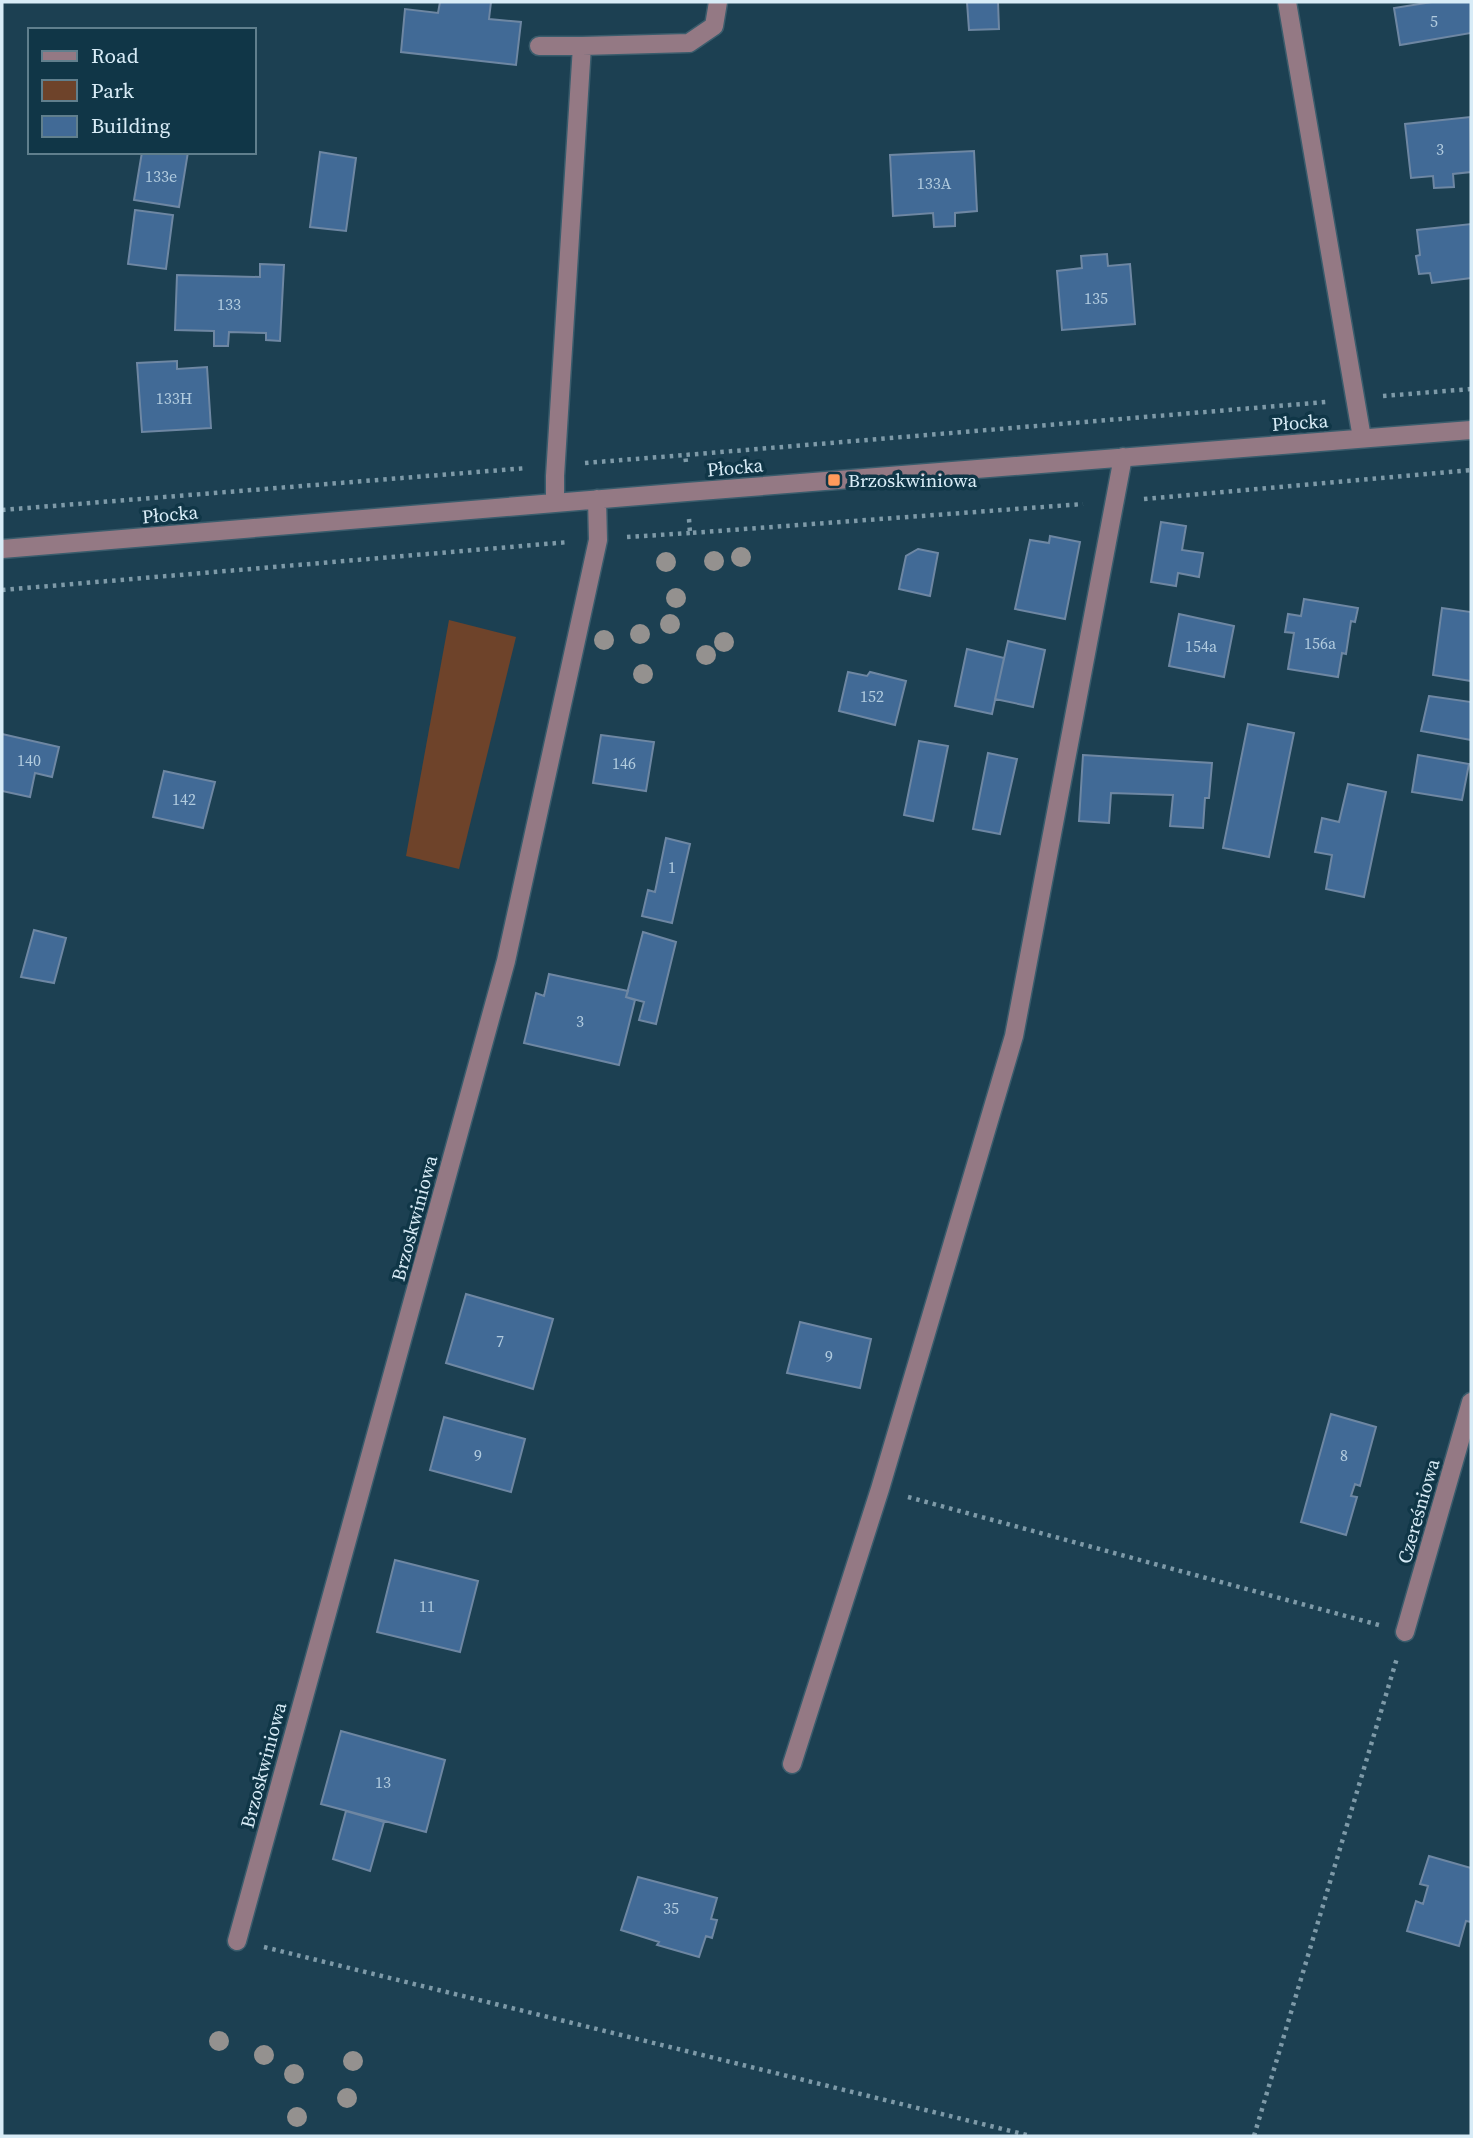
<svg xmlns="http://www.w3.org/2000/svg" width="1473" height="2138" font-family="'Source Serif 4',serif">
	<rect width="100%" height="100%" fill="#1c4052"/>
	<!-- green -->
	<path fill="#6e432a" d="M 449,620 L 516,637 L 459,869 L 406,856 Z"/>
	<!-- building -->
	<path fill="#416a96" stroke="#6e87a3" stroke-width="2" d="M 440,2 L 491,2 L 489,19 L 521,22 L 516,65 L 401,52 L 405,9 L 438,13 Z
		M 967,2 L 998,2 L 999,29 L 969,30 Z
		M 1432,2 L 1471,2 L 1471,33 L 1400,45 L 1394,8 Z
		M 1470,117 L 1471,172 L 1453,174 L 1454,187 L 1434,188 L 1433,176 L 1411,178 L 1405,124 Z
		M 974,151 L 977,211 L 955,213 L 955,226 L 934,227 L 933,213 L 893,216 L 890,155 Z
		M 142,152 L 188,152 L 179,207 L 134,200 Z
		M 320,152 L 356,158 L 346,231 L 310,227 Z
		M 135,210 L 173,215 L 166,269 L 128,264 Z
		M 1471,224 L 1471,278 L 1432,283 L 1430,273 L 1419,274 L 1416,256 L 1420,255 L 1417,230 Z
		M 1107,254 L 1108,266 L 1130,264 L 1135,324 L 1062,330 L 1057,271 L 1082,268 L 1081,256 Z
		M 260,264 L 284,265 L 280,341 L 266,340 L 266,333 L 229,332 L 228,346 L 214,346 L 214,331 L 175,330 L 177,275 L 260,277 Z
		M 177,361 L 177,369 L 207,367 L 211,428 L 142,432 L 137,363 Z
		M 1161,522 L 1186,526 L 1182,550 L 1203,553 L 1199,577 L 1178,573 L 1176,586 L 1151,582 Z
		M 1050,536 L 1080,542 L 1065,619 L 1015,609 L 1030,540 L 1049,543 Z
		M 918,549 L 938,553 L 930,596 L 899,589 L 906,556 Z
		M 1304,599 L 1358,608 L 1355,622 L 1351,621 L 1346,654 L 1342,653 L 1338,677 L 1288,669 L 1294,633 L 1285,632 L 1288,614 L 1301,616 Z
		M 1442,608 L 1471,612 L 1471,681 L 1433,675 Z
		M 1179,614 L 1234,626 L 1224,677 L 1169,666 Z
		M 1008,641 L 1045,650 L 1033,707 L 995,699 Z
		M 967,649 L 1004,658 L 992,714 L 955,706 Z
		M 848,672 L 867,676 L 870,672 L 906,681 L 895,725 L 839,711 Z
		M 1429,696 L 1471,702 L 1471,740 L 1421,731 Z
		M 1248,724 L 1294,733 L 1269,857 L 1223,848 Z
		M 2,734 L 59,747 L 52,777 L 35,773 L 30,797 L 2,791 Z
		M 601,735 L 654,742 L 646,791 L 593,783 Z
		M 919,741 L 948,746 L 933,821 L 904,815 Z
		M 988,753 L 1017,759 L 1000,834 L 973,829 Z
		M 1083,755 L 1212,763 L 1209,798 L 1205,798 L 1203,828 L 1170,826 L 1173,795 L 1111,793 L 1109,823 L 1079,821 Z
		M 1418,755 L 1469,764 L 1462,800 L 1412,792 Z
		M 164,771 L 215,782 L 203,828 L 153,817 Z
		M 1348,784 L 1386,792 L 1364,897 L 1326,889 L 1332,855 L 1315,852 L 1322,818 L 1339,822 Z
		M 666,838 L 690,844 L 672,923 L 642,916 L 648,890 L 655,892 Z
		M 34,930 L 66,938 L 54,983 L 21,977 Z
		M 643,932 L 676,942 L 656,1024 L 639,1020 L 644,1002 L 626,997 Z
		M 549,974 L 628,991 L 626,997 L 635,1000 L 619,1065 L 524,1043 L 536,993 L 544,996 Z
		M 466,1294 L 553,1319 L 533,1389 L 446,1363 Z
		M 800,1322 L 871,1339 L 860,1388 L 787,1373 Z
		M 1331,1414 L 1376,1427 L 1360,1486 L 1355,1484 L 1351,1496 L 1357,1497 L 1346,1535 L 1301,1522 Z
		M 444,1417 L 525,1439 L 511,1492 L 430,1470 Z
		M 395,1560 L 478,1581 L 460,1652 L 377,1632 Z
		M 341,1731 L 445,1760 L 426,1832 L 321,1804 Z
		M 346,1811 L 384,1822 L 370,1871 L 333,1859 Z
		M 1429,1856 L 1471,1868 L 1471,1922 L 1466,1921 L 1459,1946 L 1407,1931 L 1416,1901 L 1423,1904 L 1428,1886 L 1420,1884 Z
		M 638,1877 L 717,1898 L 711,1919 L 717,1920 L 712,1938 L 706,1936 L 699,1957 L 657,1945 L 659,1942 L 621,1930 Z"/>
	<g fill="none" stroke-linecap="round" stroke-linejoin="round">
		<!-- minor casing -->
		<g stroke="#3a5c6c" stroke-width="21">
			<path id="minor" d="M 1287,2 L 1362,438
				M 539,46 L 582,46
				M 555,503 L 555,476 L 582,46 L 689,43 L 714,26 L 718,2
				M 2,549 L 687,492 L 1471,430
				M 1405,1632 L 1471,1402
				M 792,1764 L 880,1489 L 1014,1036 L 1123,457
				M 237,1941 L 506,961 L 598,540 L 597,499"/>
		</g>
		<!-- path -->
		<path stroke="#7e9aa8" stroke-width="4.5" stroke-dasharray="3.5 5" stroke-linecap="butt" d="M 1383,396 L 1471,389
			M 686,462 L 685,455 L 1326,402
			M 585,463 L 685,455
			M 1144,499 L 1471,470
			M 2,510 L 527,468
			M 689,519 L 690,533 L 1083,504
			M 627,537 L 690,533
			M 2,590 L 569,542
			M 908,1497 L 1379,1625
			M 264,1947 L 1031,2136
			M 1254,2136 L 1397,1658"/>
		<!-- minor -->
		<use href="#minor" stroke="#947984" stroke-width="18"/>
	</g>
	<!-- trees -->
	<g fill="#94918f">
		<circle cx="741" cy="557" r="10"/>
		<circle cx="714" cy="561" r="10"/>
		<circle cx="666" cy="562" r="10"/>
		<circle cx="676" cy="598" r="10"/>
		<circle cx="670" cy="624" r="10"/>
		<circle cx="640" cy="634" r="10"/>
		<circle cx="604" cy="640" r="10"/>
		<circle cx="724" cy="642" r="10"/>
		<circle cx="706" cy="655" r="10"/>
		<circle cx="643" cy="674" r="10"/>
		<circle cx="219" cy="2041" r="10"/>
		<circle cx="264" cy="2055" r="10"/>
		<circle cx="353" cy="2061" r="10"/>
		<circle cx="294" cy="2074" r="10"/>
		<circle cx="347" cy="2098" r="10"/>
		<circle cx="297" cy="2117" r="10"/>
	</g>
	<!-- markers -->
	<rect fill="#ff9a5b" stroke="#103647" stroke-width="2.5" x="827" y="473" width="14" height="14" rx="3.5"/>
	<g text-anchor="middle" stroke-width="7" stroke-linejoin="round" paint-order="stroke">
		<!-- number labels -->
		<g font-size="16" fill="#b2ccdf">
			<text x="1434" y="27">5</text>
			<text x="1440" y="155">3</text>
			<text x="161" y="182">133e</text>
			<text x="934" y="189">133A</text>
			<text x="1096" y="304">135</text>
			<text x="229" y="310">133</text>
			<text x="174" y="404">133H</text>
			<text x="1320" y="649">156a</text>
			<text x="1201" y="652">154a</text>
			<text x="872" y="702">152</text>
			<text x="29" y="766">140</text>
			<text x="624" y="769">146</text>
			<text x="184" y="805">142</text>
			<text x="672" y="873">1</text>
			<text x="580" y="1027">3</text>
			<text x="500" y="1347">7</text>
			<text x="829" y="1362">9</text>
			<text x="478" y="1461">9</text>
			<text x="1344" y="1461">8</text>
			<text x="427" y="1612">11</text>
			<text x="383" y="1788">13</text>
			<text x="671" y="1914">35</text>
		</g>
		<!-- street labels -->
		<g font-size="19" fill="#d8ecf7" stroke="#103647">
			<text transform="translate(1300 422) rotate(-4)" y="7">Płocka</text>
			<text transform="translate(735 467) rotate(-5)" y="7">Płocka</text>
			<text transform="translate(170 514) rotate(-5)" y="7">Płocka</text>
			<text transform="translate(414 1218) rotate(-75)" y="7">Brzoskwiniowa</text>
			<text transform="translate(1418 1511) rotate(-74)" y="7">Czereśniowa</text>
			<text transform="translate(263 1765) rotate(-75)" y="7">Brzoskwiniowa</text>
		</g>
		<!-- poi labels -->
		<g font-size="19" fill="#d8ecf7" stroke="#103647" text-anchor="start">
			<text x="848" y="487">Brzoskwiniowa</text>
		</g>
	</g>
	<!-- border -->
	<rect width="1473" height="2138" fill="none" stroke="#d8ecf7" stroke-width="7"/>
	<!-- legend -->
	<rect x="28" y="28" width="228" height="126" fill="#103647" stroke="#607f8d" stroke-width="2"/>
	<rect x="42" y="51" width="35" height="10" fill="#947984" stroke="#607f8d" stroke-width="2"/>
	<text x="91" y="63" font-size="21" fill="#d8ecf7">Road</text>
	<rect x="42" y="80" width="35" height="21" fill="#6e432a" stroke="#607f8d" stroke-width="2"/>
	<text x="91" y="98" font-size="21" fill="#d8ecf7">Park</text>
	<rect x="42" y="116" width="35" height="21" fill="#416a96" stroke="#607f8d" stroke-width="2"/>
	<text x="91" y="133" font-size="21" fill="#d8ecf7">Building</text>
</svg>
